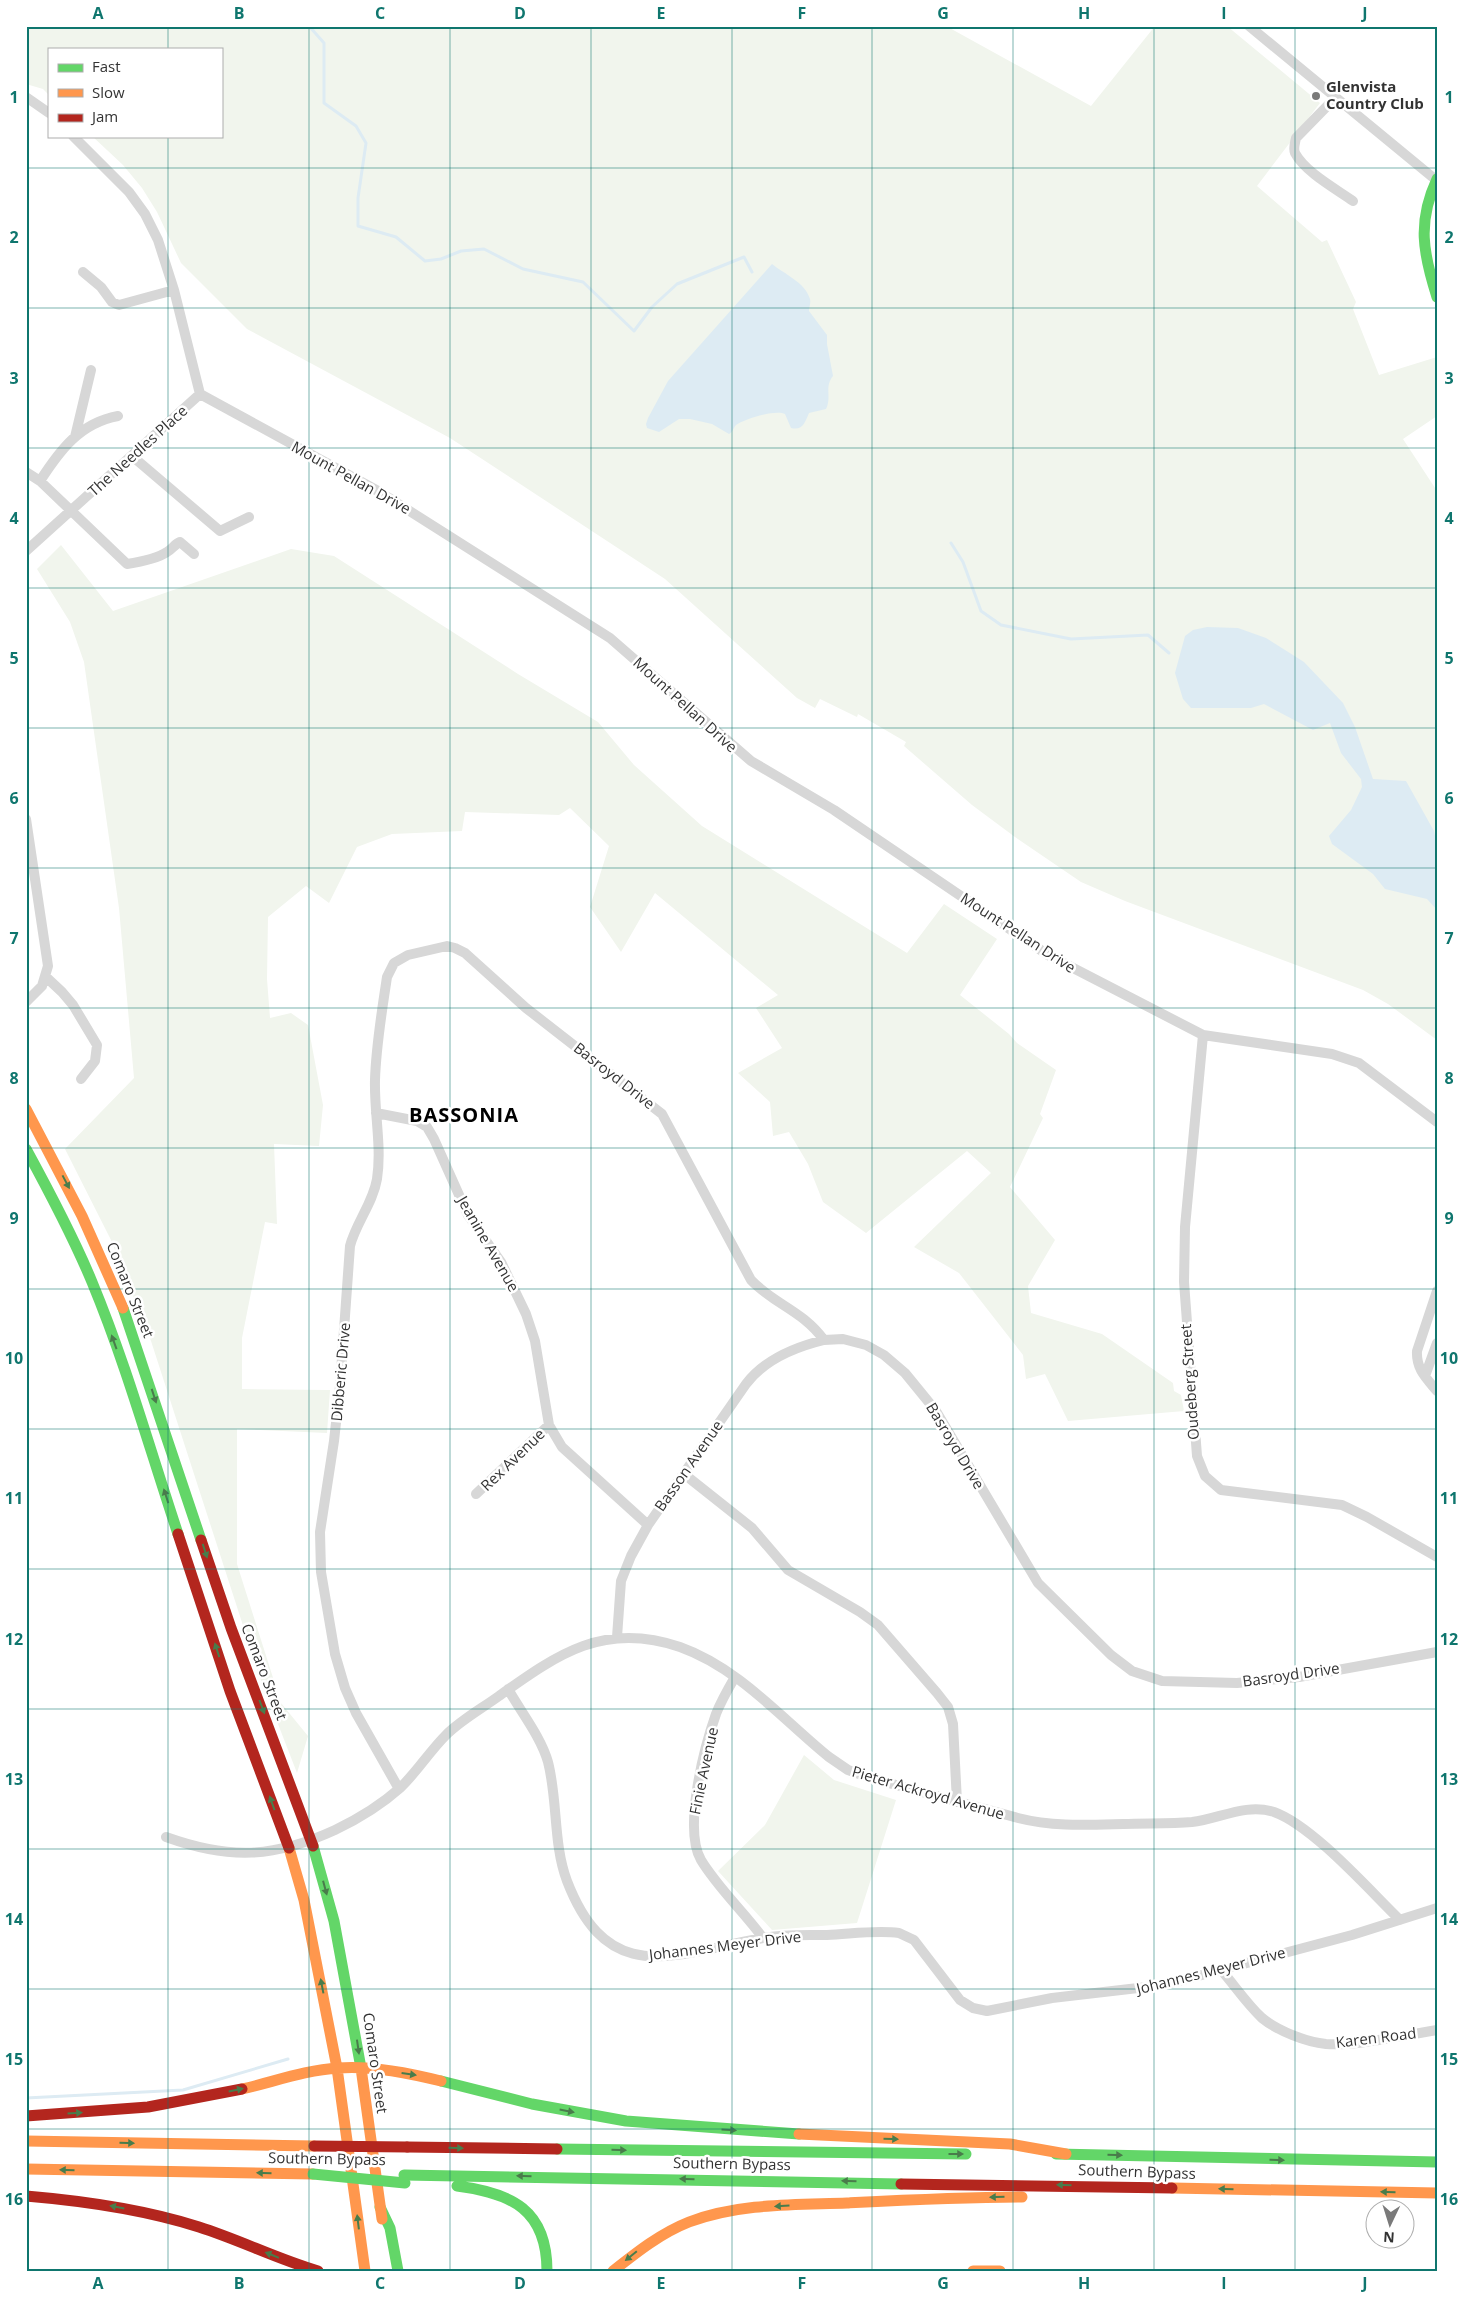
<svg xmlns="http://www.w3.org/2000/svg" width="1463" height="2297" font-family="'Open Sans',sans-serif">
	<rect width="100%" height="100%" fill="#fff"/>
	<!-- green -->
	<path fill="#f1f5ed" d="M 26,26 L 946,26 L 1091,106 L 1155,26 L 1227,26 L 1320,103 L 1257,186 L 1322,242 L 1327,240 L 1356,302 L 1353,309 L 1379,375 L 1437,357 L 1437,416 L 1403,439 L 1437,491 L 1437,1040 L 1388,1004 L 1363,990 L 1125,901 L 1081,882 L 1015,837 L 972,805 L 904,746 L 906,742 L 858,714 L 857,717 L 820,699 L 815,708 L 797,698 L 665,579 L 450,438 L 247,329 L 181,263 L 157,212 L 142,188 L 123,165 L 92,136 L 221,136 L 221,49 L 49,49 L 49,95 L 43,89 L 26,84 Z
		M 61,545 L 113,611 L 291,549 L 334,556 L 518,674 L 598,722 L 634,765 L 702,826 L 907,953 L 944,904 L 997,939 L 960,995 L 1009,1034 L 1017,1043 L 1056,1070 L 1040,1114 L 1043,1118 L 1010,1187 L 1055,1240 L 1028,1286 L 1031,1313 L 1102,1334 L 1173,1383 L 1174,1391 L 1181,1395 L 1184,1411 L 1068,1421 L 1045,1374 L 1026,1379 L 1023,1355 L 959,1273 L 914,1247 L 991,1173 L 967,1151 L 866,1233 L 823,1202 L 808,1164 L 789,1132 L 773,1136 L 770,1102 L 738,1073 L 782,1048 L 756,1008 L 778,995 L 655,893 L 621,952 L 590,907 L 609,846 L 570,808 L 559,815 L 465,812 L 462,831 L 392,834 L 357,847 L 329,903 L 306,886 L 268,917 L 267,979 L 270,1018 L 291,1013 L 308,1025 L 323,1105 L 319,1146 L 274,1144 L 277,1224 L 265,1222 L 242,1338 L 242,1389 L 330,1390 L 327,1433 L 237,1429 L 237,1564 L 281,1703 L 308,1736 L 297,1773 L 259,1675 L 151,1341 L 111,1240 L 65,1149 L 134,1078 L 119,908 L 84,662 L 70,622 L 37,569 Z
		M 804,1755 L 834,1780 L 896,1800 L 857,1923 L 772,1930 L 718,1871 L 765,1825 Z"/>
	<!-- water -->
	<path fill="#ddebf3" d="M 772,264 C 784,274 805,282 810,299 C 811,303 809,307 809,311 L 827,335 L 827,344 L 833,376 C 824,387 832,397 826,409 L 809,413 C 805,422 803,431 791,428 L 785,414 C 776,409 744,419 736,425 C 733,428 733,432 729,434 L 712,424 L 690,419 L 679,419 L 659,432 L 647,428 L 646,424 L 648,418 L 668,381 Z
		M 1207,627 L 1238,628 L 1266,638 L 1304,662 L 1343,703 L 1355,727 L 1373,779 L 1406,781 L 1434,831 L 1437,845 L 1437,910 L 1427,899 L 1385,889 L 1373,874 L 1332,844 L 1329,836 L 1351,810 L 1362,787 L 1361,779 L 1341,753 L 1330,723 L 1313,730 L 1264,704 L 1251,708 L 1191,708 L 1183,699 L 1175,673 L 1185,636 L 1193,630 Z"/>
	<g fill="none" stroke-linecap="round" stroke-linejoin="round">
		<!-- stream -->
		<path stroke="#ddebf3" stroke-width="3" d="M 309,26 L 324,43 L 324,103 L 356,126 L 366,143 L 358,198 L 358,226 L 396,237 L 425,261 L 441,259 L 461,251 L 484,249 L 523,269 L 583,282 L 634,331 L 652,307 L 677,284 L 744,257 L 752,272
			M 951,543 L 963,562 L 981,611 L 1001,625 L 1071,639 L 1148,635 L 1169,653
			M 26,2098 L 183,2090 L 288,2059"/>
		<!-- street -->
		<path stroke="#d7d7d7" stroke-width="10" d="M 1249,26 L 1436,180
			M 26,97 L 49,113
			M 1336,97 L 1296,138 C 1295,143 1293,148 1295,153 C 1305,172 1336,189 1353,201
			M 73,136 L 129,192 L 145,214 L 158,240 L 174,290 L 200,394 L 378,491 L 610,638 L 751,761 L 834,810 L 1048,955 L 1203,1035 L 1332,1054 L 1359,1063 L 1437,1122
			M 83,272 L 101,287 L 112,302 L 119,305 L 174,290
			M 75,437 L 91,370
			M 132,456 L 220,531 L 249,517
			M 26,472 L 40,481 L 127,564 C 140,562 156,559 167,552 C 172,549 175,544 180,542 L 194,554
			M 40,481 C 60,450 80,423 118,416
			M 26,551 L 200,394
			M 26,819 L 48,966 L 42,986 L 26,1002
			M 46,977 L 62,992 L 73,1005 L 97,1045 L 95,1061 L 81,1079
			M 1203,1035 L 1185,1227 L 1184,1282 L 1197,1456 L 1205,1476 L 1221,1490 L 1342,1505 L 1367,1517 L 1437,1557
			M 376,1113 L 417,1121 L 427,1127 L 434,1139 L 468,1215 L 501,1262 L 526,1314 L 535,1341 L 549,1425 L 562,1447 L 648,1525
			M 1437,1291 L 1417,1351 C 1416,1369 1426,1378 1437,1391
			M 1425,1376 L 1437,1343
			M 684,1474 L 752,1528 L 788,1570 L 860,1612 L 878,1625 L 937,1693 L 948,1707 L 953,1724 L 957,1802
			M 476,1494 L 549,1425
			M 617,1637 L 621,1581 L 631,1556 L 648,1525 L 746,1384 C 765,1359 795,1347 824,1340
			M 735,1677 C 728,1689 721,1701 716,1714 C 704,1748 683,1829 701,1860 C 718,1888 744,1912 763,1938
			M 508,1689 C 521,1712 541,1737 548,1762 C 558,1801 553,1844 567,1881 C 609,1990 676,1953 763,1938 C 784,1934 806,1935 827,1935 C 851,1934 876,1930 899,1933 L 914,1940 L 960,2000 L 973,2008 L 987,2011 L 1052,1998 L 1164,1985 L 1352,1935 L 1437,1908
			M 399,1789 L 356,1713 L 345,1688 L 335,1654 L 321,1572 L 320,1532 L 334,1441 L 340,1386 L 350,1246 C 356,1223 373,1203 377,1179 C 382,1147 374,1112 375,1080 C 376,1045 382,1011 387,977 L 394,963 L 408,955 L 447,946 L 455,948 L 465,953 L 526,1008 L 662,1114 L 751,1280 C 775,1305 802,1310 824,1340 L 843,1339 L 866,1345 L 884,1355 L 905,1373 L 936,1411 L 1038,1583 L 1111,1655 L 1132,1671 L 1162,1681 L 1237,1683 L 1299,1677 L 1437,1652
			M 166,1837 C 230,1860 274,1858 335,1830 C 358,1819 381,1805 400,1788 C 417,1772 429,1752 446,1735 C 461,1720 481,1709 499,1696 C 558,1654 604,1621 680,1647 C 739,1668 782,1719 829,1757 L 848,1770 L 870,1778 L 1018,1818 C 1053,1827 1087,1825 1123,1824 C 1146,1823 1169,1824 1192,1822 C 1219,1819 1246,1803 1274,1812 C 1313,1826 1369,1890 1400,1920
			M 1222,1971 C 1235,1986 1247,2004 1262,2018 C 1278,2031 1306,2042 1326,2044 C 1357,2046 1405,2035 1437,2030"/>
		<!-- fast -->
		<path stroke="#63d668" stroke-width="11" d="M 1437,179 C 1417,222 1423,253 1437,297
			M 26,1149 C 50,1193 73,1236 92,1282 C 126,1364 150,1450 178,1534
			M 123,1308 L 201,1540
			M 313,1846 L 334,1921 L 361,2068
			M 441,2081 L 532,2104 L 626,2121 L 799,2134
			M 557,2149 L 966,2154
			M 1056,2154 L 1437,2162
			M 404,2175 L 901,2184
			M 457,2186 C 512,2193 547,2210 547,2271
			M 380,2207 L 390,2228 L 398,2271"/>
		<!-- slow -->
		<path stroke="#ff974d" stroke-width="11" d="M 26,1109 L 82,1216 L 123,1308
			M 289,1848 L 304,1900 L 337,2068
			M 337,2068 L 365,2271
			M 361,2068 L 382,2219
			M 242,2089 C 273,2082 306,2070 338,2068 C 371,2065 409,2073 441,2081
			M 799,2134 L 1010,2144 L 1066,2154
			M 26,2141 L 314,2146
			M 26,2169 L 313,2174
			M 1172,2188 L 1437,2193
			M 613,2271 C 637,2252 661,2233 689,2222 C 740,2203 794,2205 847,2203 C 906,2200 964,2197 1022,2197
			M 973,2271 L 1000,2271"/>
		<!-- jam -->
		<path stroke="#b3261e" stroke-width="11" d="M 178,1534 L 230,1691 L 289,1848
			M 201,1540 L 231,1628 L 313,1846
			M 26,2116 L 148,2107 L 242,2089
			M 407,2147 L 557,2149
			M 901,2184 L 1172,2188
			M 26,2196 C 85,2201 143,2209 199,2227 C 240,2240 277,2259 318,2271"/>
		<!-- fast-bridge -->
		<path stroke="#63d668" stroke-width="11" d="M 313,2174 L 405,2183"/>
		<!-- jam-bridge -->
		<path stroke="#b3261e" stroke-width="11" d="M 314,2146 L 407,2147"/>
	</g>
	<!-- one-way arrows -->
	<defs><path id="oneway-solid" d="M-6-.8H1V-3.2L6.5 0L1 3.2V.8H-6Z" transform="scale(1.25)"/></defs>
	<g fill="#497c4b">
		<use href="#oneway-solid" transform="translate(66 1182) rotate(62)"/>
		<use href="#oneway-solid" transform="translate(114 1342) rotate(-110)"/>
		<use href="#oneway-solid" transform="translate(154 1396) rotate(72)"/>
		<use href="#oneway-solid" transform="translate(166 1496) rotate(-108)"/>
		<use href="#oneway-solid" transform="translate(205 1551) rotate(72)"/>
		<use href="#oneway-solid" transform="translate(217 1650) rotate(-108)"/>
		<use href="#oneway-solid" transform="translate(262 1707) rotate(69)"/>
		<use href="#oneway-solid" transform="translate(272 1803) rotate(-110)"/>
		<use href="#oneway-solid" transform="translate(325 1888) rotate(75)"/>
		<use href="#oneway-solid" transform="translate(322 1986) rotate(-101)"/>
		<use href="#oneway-solid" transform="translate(358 2047) rotate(82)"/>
		<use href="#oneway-solid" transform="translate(409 2074) rotate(8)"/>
		<use href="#oneway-solid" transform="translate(236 2090) rotate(-12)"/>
		<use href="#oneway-solid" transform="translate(567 2111) rotate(11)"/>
		<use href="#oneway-solid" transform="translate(75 2113) rotate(-4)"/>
		<use href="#oneway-solid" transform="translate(729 2130) rotate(4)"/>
		<use href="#oneway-solid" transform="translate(891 2139) rotate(2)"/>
		<use href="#oneway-solid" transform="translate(127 2143) rotate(1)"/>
		<use href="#oneway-solid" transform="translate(456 2148) rotate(1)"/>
		<use href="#oneway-solid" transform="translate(619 2150) rotate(1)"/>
		<use href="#oneway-solid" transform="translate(956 2154)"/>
		<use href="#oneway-solid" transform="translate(1115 2155) rotate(1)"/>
		<use href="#oneway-solid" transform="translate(1277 2160) rotate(2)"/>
		<use href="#oneway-solid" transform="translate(67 2170) rotate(-179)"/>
		<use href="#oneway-solid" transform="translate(264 2173) rotate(-179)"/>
		<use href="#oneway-solid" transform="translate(524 2176) rotate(-179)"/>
		<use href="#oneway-solid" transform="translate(687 2179) rotate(-179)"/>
		<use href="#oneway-solid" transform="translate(849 2181) rotate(-179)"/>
		<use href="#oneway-solid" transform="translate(1064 2185) rotate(-179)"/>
		<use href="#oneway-solid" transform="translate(1226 2189) rotate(-179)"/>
		<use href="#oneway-solid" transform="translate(1388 2192) rotate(-179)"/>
		<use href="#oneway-solid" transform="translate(997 2197) rotate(179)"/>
		<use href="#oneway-solid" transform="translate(782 2206) rotate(177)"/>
		<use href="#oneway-solid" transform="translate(117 2207) rotate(-169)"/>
		<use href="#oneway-solid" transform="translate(358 2222) rotate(-97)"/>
		<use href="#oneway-solid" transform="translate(272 2255) rotate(-158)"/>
		<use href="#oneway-solid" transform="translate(631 2256) rotate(141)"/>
	</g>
	<!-- grid -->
	<path fill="none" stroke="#0f766e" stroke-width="1" stroke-opacity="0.55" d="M 168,26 L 168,49M 309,26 L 309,2271M 450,26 L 450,2271M 591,26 L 591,2271M 732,26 L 732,2271M 872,26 L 872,2271M 1013,26 L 1013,2271M 1154,26 L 1154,2271M 1295,26 L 1295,2271M 168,136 L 168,2271M 26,168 L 1437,168M 26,308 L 1437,308M 26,448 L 1437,448M 26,588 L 1437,588M 26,728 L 1437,728M 26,868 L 1437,868M 26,1008 L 1437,1008M 26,1148 L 1437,1148M 26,1289 L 1437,1289M 26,1429 L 1437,1429M 26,1569 L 1437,1569M 26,1709 L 1437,1709M 26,1849 L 1437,1849M 26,1989 L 1437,1989M 26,2129 L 1437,2129"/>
	<!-- markers -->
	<circle fill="#7a7a7a" stroke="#fff" stroke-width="2" cx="1316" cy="96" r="5"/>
	<g text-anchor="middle" stroke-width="5" stroke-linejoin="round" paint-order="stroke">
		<!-- poi labels -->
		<g font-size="15" font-weight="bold" fill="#333" stroke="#fff" text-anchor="start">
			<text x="1326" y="92">Glenvista<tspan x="1326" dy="17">Country Club</tspan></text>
		</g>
		<!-- street labels -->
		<g font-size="15" fill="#333" stroke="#fff">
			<text transform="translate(138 451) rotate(-42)" y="5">The Needles Place</text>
			<text transform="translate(351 478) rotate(29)" y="5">Mount Pellan Drive</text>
			<text transform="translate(685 705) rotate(42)" y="5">Mount Pellan Drive</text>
			<text transform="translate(1018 933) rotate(33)" y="5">Mount Pellan Drive</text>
			<text transform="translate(614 1076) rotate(38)" y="5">Basroyd Drive</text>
			<text transform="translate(488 1244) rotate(60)" y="5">Jeanine Avenue</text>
			<text transform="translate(130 1290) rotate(68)" y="5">Comaro Street</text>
			<text transform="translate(341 1372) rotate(-85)" y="5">Dibberic Drive</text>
			<text transform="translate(1190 1382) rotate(-94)" y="5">Oudeberg Street</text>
			<text transform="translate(955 1446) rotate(59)" y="5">Basroyd Drive</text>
			<text transform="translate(513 1460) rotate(-44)" y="5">Rex Avenue</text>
			<text transform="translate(689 1466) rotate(-55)" y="5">Basson Avenue</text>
			<text transform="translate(264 1672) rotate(69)" y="5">Comaro Street</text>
			<text transform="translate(1291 1675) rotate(-8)" y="5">Basroyd Drive</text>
			<text transform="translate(704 1771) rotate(-78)" y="5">Finie Avenue</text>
			<text transform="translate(928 1793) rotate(16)" y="5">Pieter Ackroyd Avenue</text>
			<text transform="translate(725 1946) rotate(-7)" y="5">Johannes Meyer Drive</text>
			<text transform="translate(1211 1971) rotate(-14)" y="5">Johannes Meyer Drive</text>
			<text transform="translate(1376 2038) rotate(-7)" y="5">Karen Road</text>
			<text transform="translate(375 2063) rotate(82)" y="5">Comaro Street</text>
			<text transform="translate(327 2159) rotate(1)" y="5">Southern Bypass</text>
			<text transform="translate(732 2164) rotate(1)" y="5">Southern Bypass</text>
			<text transform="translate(1137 2172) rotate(2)" y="5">Southern Bypass</text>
		</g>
		<!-- district labels -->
		<g font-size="20" font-weight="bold" letter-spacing="1" fill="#000" stroke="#fff">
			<text x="464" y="1122">BASSONIA</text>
		</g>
	</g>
	<!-- border -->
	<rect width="1463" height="2297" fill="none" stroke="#ffffff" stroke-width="55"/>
	<!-- legend -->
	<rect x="48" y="48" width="175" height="90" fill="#ffffff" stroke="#adadad"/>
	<rect x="58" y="64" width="25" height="8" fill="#63d668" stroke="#adadad"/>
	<text x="92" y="72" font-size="15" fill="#333333">Fast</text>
	<rect x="58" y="89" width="25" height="8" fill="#ff974d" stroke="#adadad"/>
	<text x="92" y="98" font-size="15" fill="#333333">Slow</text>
	<rect x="58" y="114" width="25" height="8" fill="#b3261e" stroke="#adadad"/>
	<text x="92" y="122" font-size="15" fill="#333333">Jam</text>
	<!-- north arrow -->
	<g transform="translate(1390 2224) rotate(184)"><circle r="24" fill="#ffffff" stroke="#adadad"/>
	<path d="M0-4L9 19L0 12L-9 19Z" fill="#7a7a7a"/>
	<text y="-8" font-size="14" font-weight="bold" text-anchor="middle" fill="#333333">N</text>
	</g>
	<rect x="28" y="28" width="1408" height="2242" fill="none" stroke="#0f766e" stroke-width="2"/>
	<g font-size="16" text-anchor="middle" font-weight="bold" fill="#0f766e">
		<text x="98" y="19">A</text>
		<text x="239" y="19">B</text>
		<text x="380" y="19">C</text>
		<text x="520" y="19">D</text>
		<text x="661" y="19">E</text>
		<text x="802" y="19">F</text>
		<text x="943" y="19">G</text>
		<text x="1084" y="19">H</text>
		<text x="1224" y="19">I</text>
		<text x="1365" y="19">J</text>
		<text x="14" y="103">1</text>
		<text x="1449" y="103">1</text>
		<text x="14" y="243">2</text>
		<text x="1449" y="243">2</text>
		<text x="14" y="384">3</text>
		<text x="1449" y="384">3</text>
		<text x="14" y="524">4</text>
		<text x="1449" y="524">4</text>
		<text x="14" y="664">5</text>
		<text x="1449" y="664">5</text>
		<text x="14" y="804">6</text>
		<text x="1449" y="804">6</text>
		<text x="14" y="944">7</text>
		<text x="1449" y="944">7</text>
		<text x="14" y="1084">8</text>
		<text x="1449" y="1084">8</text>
		<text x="14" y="1224">9</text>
		<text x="1449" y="1224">9</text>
		<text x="14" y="1364">10</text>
		<text x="1449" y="1364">10</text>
		<text x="14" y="1504">11</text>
		<text x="1449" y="1504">11</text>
		<text x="14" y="1645">12</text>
		<text x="1449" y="1645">12</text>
		<text x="14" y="1785">13</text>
		<text x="1449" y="1785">13</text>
		<text x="14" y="1925">14</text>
		<text x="1449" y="1925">14</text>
		<text x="14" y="2065">15</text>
		<text x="1449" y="2065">15</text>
		<text x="14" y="2205">16</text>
		<text x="1449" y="2205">16</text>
		<text x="98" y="2289">A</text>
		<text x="239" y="2289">B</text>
		<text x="380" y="2289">C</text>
		<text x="520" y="2289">D</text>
		<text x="661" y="2289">E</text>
		<text x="802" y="2289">F</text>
		<text x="943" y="2289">G</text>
		<text x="1084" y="2289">H</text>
		<text x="1224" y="2289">I</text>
		<text x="1365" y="2289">J</text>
	</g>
</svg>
